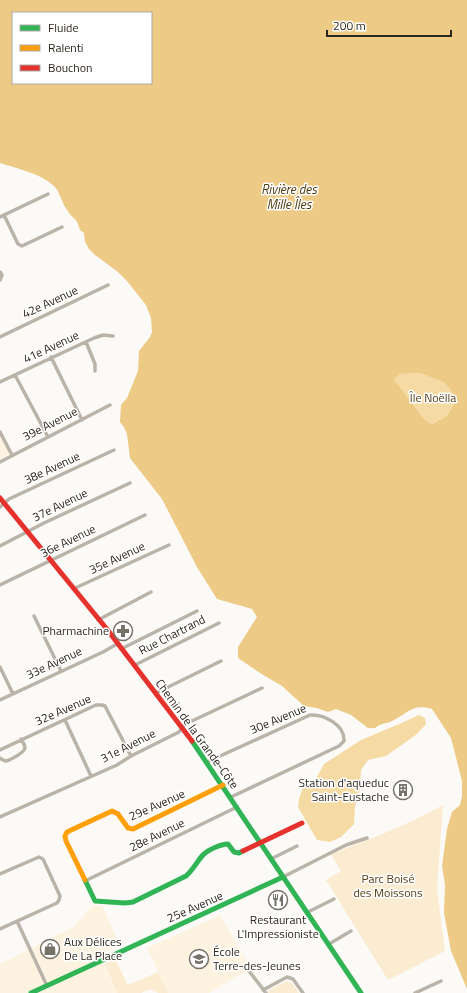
<svg xmlns="http://www.w3.org/2000/svg" width="467" height="993" font-family="'Titillium Web',sans-serif">
	<rect width="100%" height="100%" fill="#fcfaf7"/>
	<!-- built -->
	<path fill="#fef3e0" d="M 0,435 L 10,454 L 0,459 Z
		M 93,905 L 102,906 L 120,945 L 100,953 L 117,993 L 0,993 L 0,964 L 73,927 Z
		M 220,915 L 252,970 L 239,975 L 209,993 L 168,993 L 147,948 Z"/>
	<!-- green -->
	<path fill="#fbecd1" d="M 443,805 L 437,889 L 445,951 L 388,980 L 326,880 L 341,871 L 331,854 C 369,840 407,825 443,805 Z
		M 115,959 L 128,985 L 158,972 L 168,993 L 158,993 L 150,989 L 141,993 L 117,993 L 105,964 Z
		M 287,981 L 292,983 L 299,993 L 268,993 L 269,990 Z"/>
	<!-- forest -->
	<path fill="#f6daa3" d="M 420,373 L 445,383 L 457,399 L 447,416 L 432,424 L 424,419 L 394,379 L 399,374 Z
		M 419,715 L 425,718 L 426,724 L 417,734 L 386,756 L 368,760 L 361,770 L 360,789 L 355,807 L 354,824 L 341,837 L 330,842 L 317,840 L 298,807 L 299,799 L 303,788 L 316,779 L 324,764 L 361,740 L 397,725 Z"/>
	<!-- water -->
	<path fill="#edca85" fill-rule="evenodd" d="M 0,0 L 467,0 L 467,989 L 451,951 L 444,913 L 445,885 L 442,866 L 447,829 L 452,812 L 460,805 L 462,796 L 462,781 L 451,738 L 432,709 C 413,703 408,713 392,721 C 386,724 380,723 375,728 L 368,728 L 351,715 L 336,709 L 328,712 L 317,708 L 304,706 L 282,686 L 260,673 L 238,658 L 238,647 L 257,617 L 252,609 L 217,599 L 197,567 L 162,499 L 130,458 L 127,434 L 124,427 L 120,422 L 121,405 L 127,398 L 138,371 L 139,351 L 150,337 L 152,332 L 151,318 L 146,305 L 127,281 L 118,272 L 95,255 L 89,249 L 85,242 L 84,233 L 80,230 C 77,217 73,220 67,210 C 62,203 60,192 54,186 C 40,173 18,169 0,163 ZM 13,13 L 151,13 L 151,83 L 13,83 ZM 420,373 L 445,383 L 457,399 L 447,416 L 432,424 L 424,419 L 394,379 L 400,374 Z"/>
	<g fill="none" stroke-linecap="round" stroke-linejoin="round">
		<!-- street -->
		<path stroke="#bab3a9" stroke-width="3.5" d="M 4,215 L 18,244 L 22,246 L 62,227
			M 0,217 L 48,194
			M 0,272 L 2,275 L 0,280
			M 0,337 L 108,285
			M 86,342 L 95,364 L 95,371
			M 51,357 L 82,420
			M 15,375 L 48,437
			M 0,382 L 94,338 L 103,335 L 113,336
			M 0,432 L 12,455
			M 0,462 L 110,405
			M 0,507 L 9,499 L 114,450
			M 0,546 L 44,523 L 130,483
			M 0,585 L 145,515
			M 73,589 L 169,545
			M 34,616 L 61,671
			M 98,620 L 151,592
			M 121,649 L 197,611
			M 135,665 L 219,623
			M 0,667 L 13,694
			M 156,693 L 221,661
			M 0,700 L 103,652 L 117,644
			M 65,720 L 91,776
			M 0,750 L 96,705 L 102,705 L 105,706 L 131,756
			M 0,758 C 2,760 3,761 6,761 C 10,760 24,753 25,748 C 25,745 23,742 21,739
			M 207,762 L 310,715 C 324,714 345,725 344,741 L 339,746 L 231,797
			M 0,817 L 117,765 L 131,756 L 179,732 L 185,724 L 194,720 L 262,688
			M 271,859 L 297,846
			M 0,874 L 39,857 L 43,859 L 60,896 L 59,900 L 57,903 L 0,929
			M 283,877 L 346,845 L 367,838
			M 85,881 L 237,807
			M 308,912 L 334,899
			M 17,921 L 47,986
			M 329,944 L 351,931
			M 249,971 L 266,993
			M 263,990 L 287,977 L 293,979 L 303,993
			M 415,993 L 441,981"/>
		<!-- fast -->
		<path stroke="#30b455" stroke-width="5" d="M 192,741 L 361,993
			M 85,880 L 95,901 L 125,903 L 133,902 L 186,876 C 193,870 196,863 202,856 C 207,850 221,844 228,844 L 234,852 L 239,853 L 243,851
			M 31,993 L 283,877"/>
		<!-- slow -->
		<path stroke="#ff9f0a" stroke-width="5" d="M 85,880 L 66,841 L 65,836 L 67,832 L 112,811 L 118,814 L 128,828 L 133,829 L 223,785"/>
		<!-- jam -->
		<path stroke="#e5322d" stroke-width="5" d="M 0,498 L 106,628 L 192,741
			M 243,851 L 302,823"/>
	</g>
	<!-- icons -->
	<defs>
		<g id="pharmacy-ring" transform="scale(1)"><circle r="9.5" fill="#fff" stroke="#75726a" stroke-width="1.5"/><path d="M-2-6h4v4h4v4h-4v4h-4v-4h-4v-4h4Z" fill="#75726a"/></g>
		<g id="building-ring" transform="scale(1)"><circle r="9.5" fill="#fff" stroke="#75726a" stroke-width="1.5"/><path d="M-4-6H4V6H1V3H-1V6H-4ZM-2.5-4.3h1.7v1.8h-1.7ZM.8-4.3h1.7v1.8H.8ZM-2.5-1h1.7V.8h-1.7ZM.8-1h1.7V.8H.8Z" fill="#75726a"/></g>
		<g id="restaurant-ring" transform="scale(1)"><circle r="9.5" fill="#fff" stroke="#75726a" stroke-width="1.5"/><path d="M-5-6h1v4h1v-4h1v4h1v-4h1v5L-1.5 .5V6h-2V.5L-5-1ZM5-6V6H3V1.5H1.5Q1.5-4 5-6Z" fill="#75726a"/></g>
		<g id="shop-ring" transform="scale(1)"><circle r="9.5" fill="#fff" stroke="#75726a" stroke-width="1.5"/><path d="M-5-2.5h2.3a2.7 3.5 0 0 1 5.4 0H5L5.5 6h-11ZM-1.5-2.5h3a1.5 2.3 0 0 0-3 0Z" fill="#75726a"/></g>
		<g id="school-ring" transform="scale(1)"><circle r="9.5" fill="#fff" stroke="#75726a" stroke-width="1.5"/><path d="M0-5L7-2L0 1L-7-2ZM-4 1L0 2.5L4 1V4Q0 6-4 4Z" fill="#75726a"/></g>
	</defs>
	<g fill-rule="evenodd">
		<use href="#pharmacy-ring" x="123" y="631"/>
		<use href="#building-ring" x="403" y="790"/>
		<use href="#restaurant-ring" x="278" y="900"/>
		<use href="#shop-ring" x="50" y="949"/>
		<use href="#school-ring" x="199" y="959"/>
	</g>
	<g text-anchor="middle" stroke-width="3" stroke-linejoin="round" paint-order="stroke">
		<!-- street labels -->
		<g font-size="12" fill="#2d281e" stroke="#fff">
			<text transform="translate(50 302) rotate(-25)" y="4">42e Avenue</text>
			<text transform="translate(51 347) rotate(-25)" y="4">41e Avenue</text>
			<text transform="translate(50 424) rotate(-27)" y="4">39e Avenue</text>
			<text transform="translate(52 468) rotate(-25)" y="4">38e Avenue</text>
			<text transform="translate(60 505) rotate(-26)" y="4">37e Avenue</text>
			<text transform="translate(68 541) rotate(-26)" y="4">36e Avenue</text>
			<text transform="translate(117 558) rotate(-25)" y="4">35e Avenue</text>
			<text transform="translate(172 635) rotate(-27)" y="4">Rue Chartrand</text>
			<text transform="translate(54 663) rotate(-25)" y="4">33e Avenue</text>
			<text transform="translate(63 710) rotate(-24)" y="4">32e Avenue</text>
			<text transform="translate(278 719) rotate(-23)" y="4">30e Avenue</text>
			<text transform="translate(197 734) rotate(54)" y="4">Chemin de la Grande-Côte</text>
			<text transform="translate(128 746) rotate(-27)" y="4">31e Avenue</text>
			<text transform="translate(157 805) rotate(-24)" y="4">29e Avenue</text>
			<text transform="translate(157 835) rotate(-26)" y="4">28e Avenue</text>
			<text transform="translate(195 907) rotate(-24)" y="4">25e Avenue</text>
		</g>
		<!-- park labels -->
		<g font-size="12" fill="#554018" stroke="#fff">
			<text x="433" y="402">Île Noëlla</text>
			<text x="388" y="883">Parc Boisé<tspan x="388" dy="14">des Moissons</tspan></text>
		</g>
		<!-- poi labels -->
		<g font-size="12" fill="#2d281e" stroke="#fff" text-anchor="end">
			<text x="109" y="635">Pharmachine</text>
			<text x="389" y="787">Station d'aqueduc<tspan x="389" dy="14">Saint-Eustache</tspan></text>
			<text x="278" y="924" text-anchor="middle">Restaurant<tspan x="278" dy="14">L'Impressioniste</tspan></text>
			<text x="64" y="946" text-anchor="start">Aux Délices<tspan x="64" dy="14">De La Place</tspan></text>
			<text x="213" y="956" text-anchor="start">École<tspan x="213" dy="14">Terre-des-Jeunes</tspan></text>
		</g>
		<!-- water labels -->
		<g font-size="13" font-style="italic" fill="#4b370c" stroke="#fff">
			<text x="289" y="194">Rivière des<tspan x="289" dy="15">Mille Îles</tspan></text>
		</g>
	</g>
	<!-- legend -->
	<rect x="12" y="12" width="140" height="72" fill="#ffffff" stroke="#aba9a5"/>
	<rect x="20" y="25" width="20" height="6" fill="#30b455" stroke="#aba9a5"/>
	<text x="48" y="32" font-size="12" fill="#2d281e">Fluide</text>
	<rect x="20" y="45" width="20" height="6" fill="#ff9f0a" stroke="#aba9a5"/>
	<text x="48" y="52" font-size="12" fill="#2d281e">Ralenti</text>
	<rect x="20" y="65" width="20" height="6" fill="#e5322d" stroke="#aba9a5"/>
	<text x="48" y="72" font-size="12" fill="#2d281e">Bouchon</text>
	<!-- scale -->
	<path d="M327 30v6h124v-6" fill="none" stroke="#2d281e" stroke-width="2"/>
	<text x="333" y="30" font-size="12" fill="#2d281e" stroke="#ffffff" stroke-width="3" paint-order="stroke">200 m</text>
</svg>
